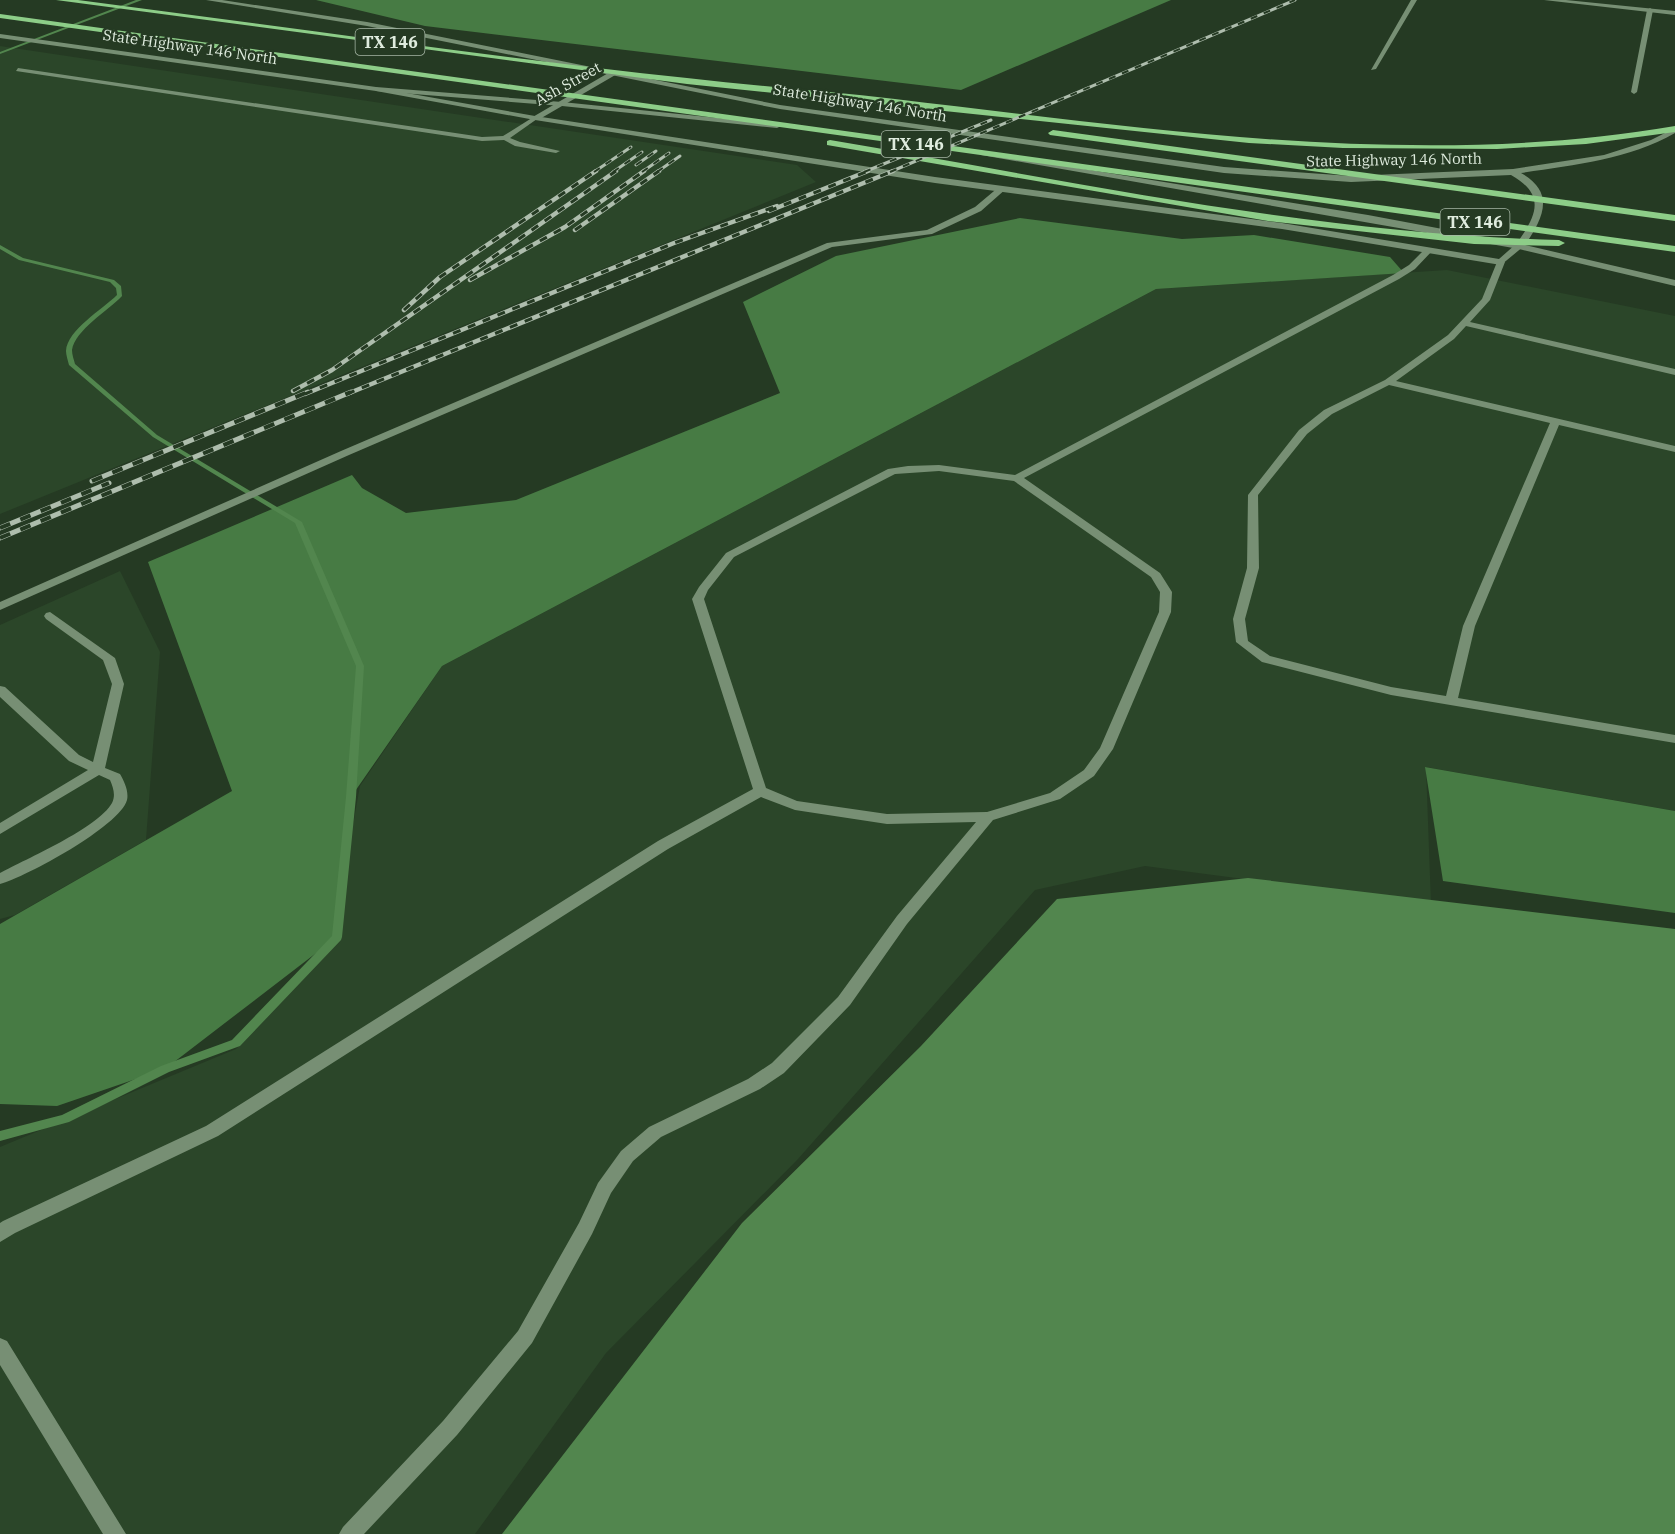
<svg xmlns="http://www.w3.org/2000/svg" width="1675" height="1534" font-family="'IBM Plex Serif',serif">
	<rect width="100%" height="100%" fill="#253a23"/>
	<!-- built -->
	<path fill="#2b4629" d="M 0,46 L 797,165 L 816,182 L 0,514 Z
		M 1447,270 L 1675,316 L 1675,811 L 1426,767 L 1431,904 L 1145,866 L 1035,890 L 798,1159 L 606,1353 L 475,1534 L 0,1534 L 0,1147 L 236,1049 L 331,946 L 360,786 L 442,666 L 1156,289 Z
		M 120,571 L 160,652 L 146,840 L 15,915 L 0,919 L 0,625 Z"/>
	<!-- forest -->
	<path fill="#477b44" d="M 316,0 L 1171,0 L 961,90 L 425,26 Z
		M 1020,218 L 1182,239 L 1254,235 L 1390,257 L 1404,273 L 1156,289 L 442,666 L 351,797 L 337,937 L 165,1069 L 57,1106 L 0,1104 L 0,924 L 232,791 L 148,562 L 352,475 L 362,488 L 406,513 L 516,500 L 780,393 L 743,302 L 836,256 Z
		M 1425,767 L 1675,811 L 1675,913 L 1443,881 Z"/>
	<!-- water -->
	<path fill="#52864e" d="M 1248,878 L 1675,929 L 1675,1534 L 502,1534 L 742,1223 L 921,1046 L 1057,899 Z"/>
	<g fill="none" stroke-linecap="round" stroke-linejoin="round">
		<!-- stream -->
		<path fill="#52864e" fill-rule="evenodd" d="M 136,0 L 142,0 L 0,54 L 0,52 Z
			M 0,245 L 23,258 L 114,280 L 121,286 L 122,296 C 109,310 75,330 72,350 C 72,355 74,360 75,364 L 157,435 L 302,522 L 364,666 L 356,797 L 342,937 L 341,940 L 240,1046 L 169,1072 L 69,1122 L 0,1141 L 0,1131 L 62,1115 L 161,1066 L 232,1040 L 332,936 L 346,797 L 356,666 L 295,523 L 153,437 L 69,365 C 68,361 66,355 66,351 C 67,330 103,309 117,295 L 116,288 L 110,282 L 19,260 L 0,249 Z"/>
		<!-- service -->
		<path fill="#778f74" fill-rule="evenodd" d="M 1411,0 L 1417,0 L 1376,69 L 1371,70 Z
			M 1650,8 L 1653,10 L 1637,92 L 1634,94 L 1631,92 L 1647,10 Z
			M 18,68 L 482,137 L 503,136 L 535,116 L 537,117 L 537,119 L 510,138 L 520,142 L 560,151 L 556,153 L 515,146 L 504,140 L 482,141 L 16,71 Z
			M 1000,186 L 1007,188 L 981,211 L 932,234 L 832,247 L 349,455 L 0,610 L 0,602 L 341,451 L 827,243 L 927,230 L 975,207 Z
			M 1426,248 L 1433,250 L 1415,269 L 1399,279 L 1024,478 L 1160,573 L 1172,592 L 1171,612 L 1113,749 L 1094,776 L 1060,799 L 993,820 L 907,924 L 850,1005 L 784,1073 L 760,1089 L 661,1137 L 633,1161 L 611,1193 L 592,1234 L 532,1343 L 457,1435 L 364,1534 L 339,1534 L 343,1527 L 443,1421 L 518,1331 L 579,1223 L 598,1183 L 621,1151 L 649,1127 L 748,1079 L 772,1063 L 838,997 L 897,916 L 976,822 L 887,824 L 795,810 L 761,797 L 668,849 L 218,1136 L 15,1233 L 0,1242 L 0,1223 L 3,1221 L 206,1126 L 658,841 L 753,789 L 692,599 L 699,587 L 726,553 L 888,469 L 908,466 L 939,465 L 1015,475 L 1393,275 L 1409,265 ZM 939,471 L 1014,481 L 1151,577 L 1160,592 L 1159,612 L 1100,748 L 1084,770 L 1050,793 L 987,812 L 887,814 L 797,801 L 766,788 L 704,599 L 708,590 L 734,557 L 895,474 Z
			M 1501,259 L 1505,262 L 1490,300 L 1470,322 L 1675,369 L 1675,375 L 1466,326 L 1454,339 L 1396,381 L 1675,446 L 1675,452 L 1559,425 L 1475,626 L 1458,698 L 1675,735 L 1675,743 L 1391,695 L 1262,662 L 1236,642 L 1233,619 L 1247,568 L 1248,495 L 1299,430 L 1324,410 L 1385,380 L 1448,335 L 1482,299 L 1497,262 ZM 1389,385 L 1550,423 L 1463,626 L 1446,696 L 1391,687 L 1270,656 L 1248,641 L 1245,619 L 1259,568 L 1258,495 L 1307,434 L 1332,414 Z
			M 50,612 L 115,658 L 124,684 L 105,768 L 120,774 C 124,781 129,791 127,800 C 120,826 26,877 0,884 L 0,873 C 26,859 98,828 112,803 C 116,795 113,787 110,780 L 99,775 L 0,834 L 0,823 L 88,770 L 69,761 L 0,697 L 0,686 L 5,687 L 79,755 L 93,762 L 112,684 L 103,660 L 46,619 L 44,616 L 46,613 Z
			M 0,1338 L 7,1341 L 126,1534 L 103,1534 L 0,1365 Z"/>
		<!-- minor -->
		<path fill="#778f74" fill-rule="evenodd" d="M 1544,0 L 1566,0 L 1675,11 L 1675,15 Z
			M 610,72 L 617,74 L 538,120 L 531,118 Z"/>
		<!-- tertiary -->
		<path fill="#778f74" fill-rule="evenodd" d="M 373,87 L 535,116 L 935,177 L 1282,223 L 1499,259 L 1516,244 L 1524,246 L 1501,265 L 1282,229 L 935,183 L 535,120 L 376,91 Z"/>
		<!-- secondary -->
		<path fill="#778f74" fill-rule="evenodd" d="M 206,0 L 222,0 L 367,22 L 780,105 L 1224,167 L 1351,176 L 1513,169 L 1604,155 L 1651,140 L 1675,128 L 1675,133 C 1628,160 1573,165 1521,173 C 1556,193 1543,218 1525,245 L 1675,280 L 1675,286 L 1519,249 L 981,155 L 985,153 L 1368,215 L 1517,243 C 1537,215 1546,195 1511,175 L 1351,182 L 1224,173 L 780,109 L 367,26 Z
			M 0,34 L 376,87 L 562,102 L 777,124 L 781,126 L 777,128 L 562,106 L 376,91 L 0,38 Z"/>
		<!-- motorway -->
		<path fill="#8dcd88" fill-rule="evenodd" d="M 56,0 L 78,0 C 281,26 483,56 687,78 C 756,86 826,91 895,99 C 1149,129 1421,170 1675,126 L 1675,132 L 1586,144 L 1497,149 L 1343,148 L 1249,143 L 687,84 Z
			M 0,14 L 1675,246 L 1675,252 L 0,18 Z
			M 1053,130 L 1675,215 L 1675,221 L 1050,135 L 1048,133 Z
			M 830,140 C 1071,181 1314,234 1559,240 L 1565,243 L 1559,246 L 1474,244 L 1268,221 L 827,145 L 827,141 Z"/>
		<!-- rail-far2 casing -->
		<g stroke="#aebdad" stroke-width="3">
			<path id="rail-far2" d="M 636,165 L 656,151
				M 594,172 L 631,147
				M 613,172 L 642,152
				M 642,172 L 669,153
				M 657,172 L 680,156
				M 864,172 L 991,120
				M 890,172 L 1295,0"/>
		</g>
		<!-- rail-far1 casing -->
		<g stroke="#aebdad" stroke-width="4.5">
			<path id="rail-far1" d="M 769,211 L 868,171
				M 575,230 L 659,171
				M 470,280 L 565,227 L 644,171
				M 404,310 L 440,277 L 596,171
				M 293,391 L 332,370 L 616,171
				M 305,394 L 674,243 L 777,206
				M 347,394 L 893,171"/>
		</g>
		<!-- rail casing -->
		<g stroke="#aebdad" stroke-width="5">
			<path id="rail" d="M 92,481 L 308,392
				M 0,528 L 109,483
				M 0,538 L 351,392"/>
		</g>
		<!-- rail-far2 -->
		<use href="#rail-far2" stroke="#253a23" stroke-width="2" stroke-dasharray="7" stroke-linecap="butt"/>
		<!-- rail-far1 -->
		<use href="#rail-far1" stroke="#253a23" stroke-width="3" stroke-dasharray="8" stroke-linecap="butt"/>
		<!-- rail -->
		<use href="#rail" stroke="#253a23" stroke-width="4" stroke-dasharray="11" stroke-linecap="butt"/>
	</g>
	<g text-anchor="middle" stroke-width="5" stroke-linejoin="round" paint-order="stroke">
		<!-- far-street labels -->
		<g font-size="15" fill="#dfecde" stroke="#253a23">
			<text transform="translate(190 47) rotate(8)" y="5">State Highway 146 North</text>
			<text transform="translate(568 84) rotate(-29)" y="5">Ash Street</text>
			<text transform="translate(860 103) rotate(9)" y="5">State Highway 146 North</text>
			<text transform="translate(1394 160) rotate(-1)" y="5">State Highway 146 North</text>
		</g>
		<!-- shield labels -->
		<g fill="#253a23" stroke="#a7b7a6" stroke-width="1.5">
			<rect x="355.5" y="29" width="69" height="26" rx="4.5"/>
			<rect x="881.5" y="131" width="69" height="26" rx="4.5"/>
			<rect x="1440.5" y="209" width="69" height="26" rx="4.5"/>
		</g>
		<g font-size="16" font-weight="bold" fill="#dfecde">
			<text x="390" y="48">TX 146</text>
			<text x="916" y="150">TX 146</text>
			<text x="1475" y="228">TX 146</text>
		</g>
	</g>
</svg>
